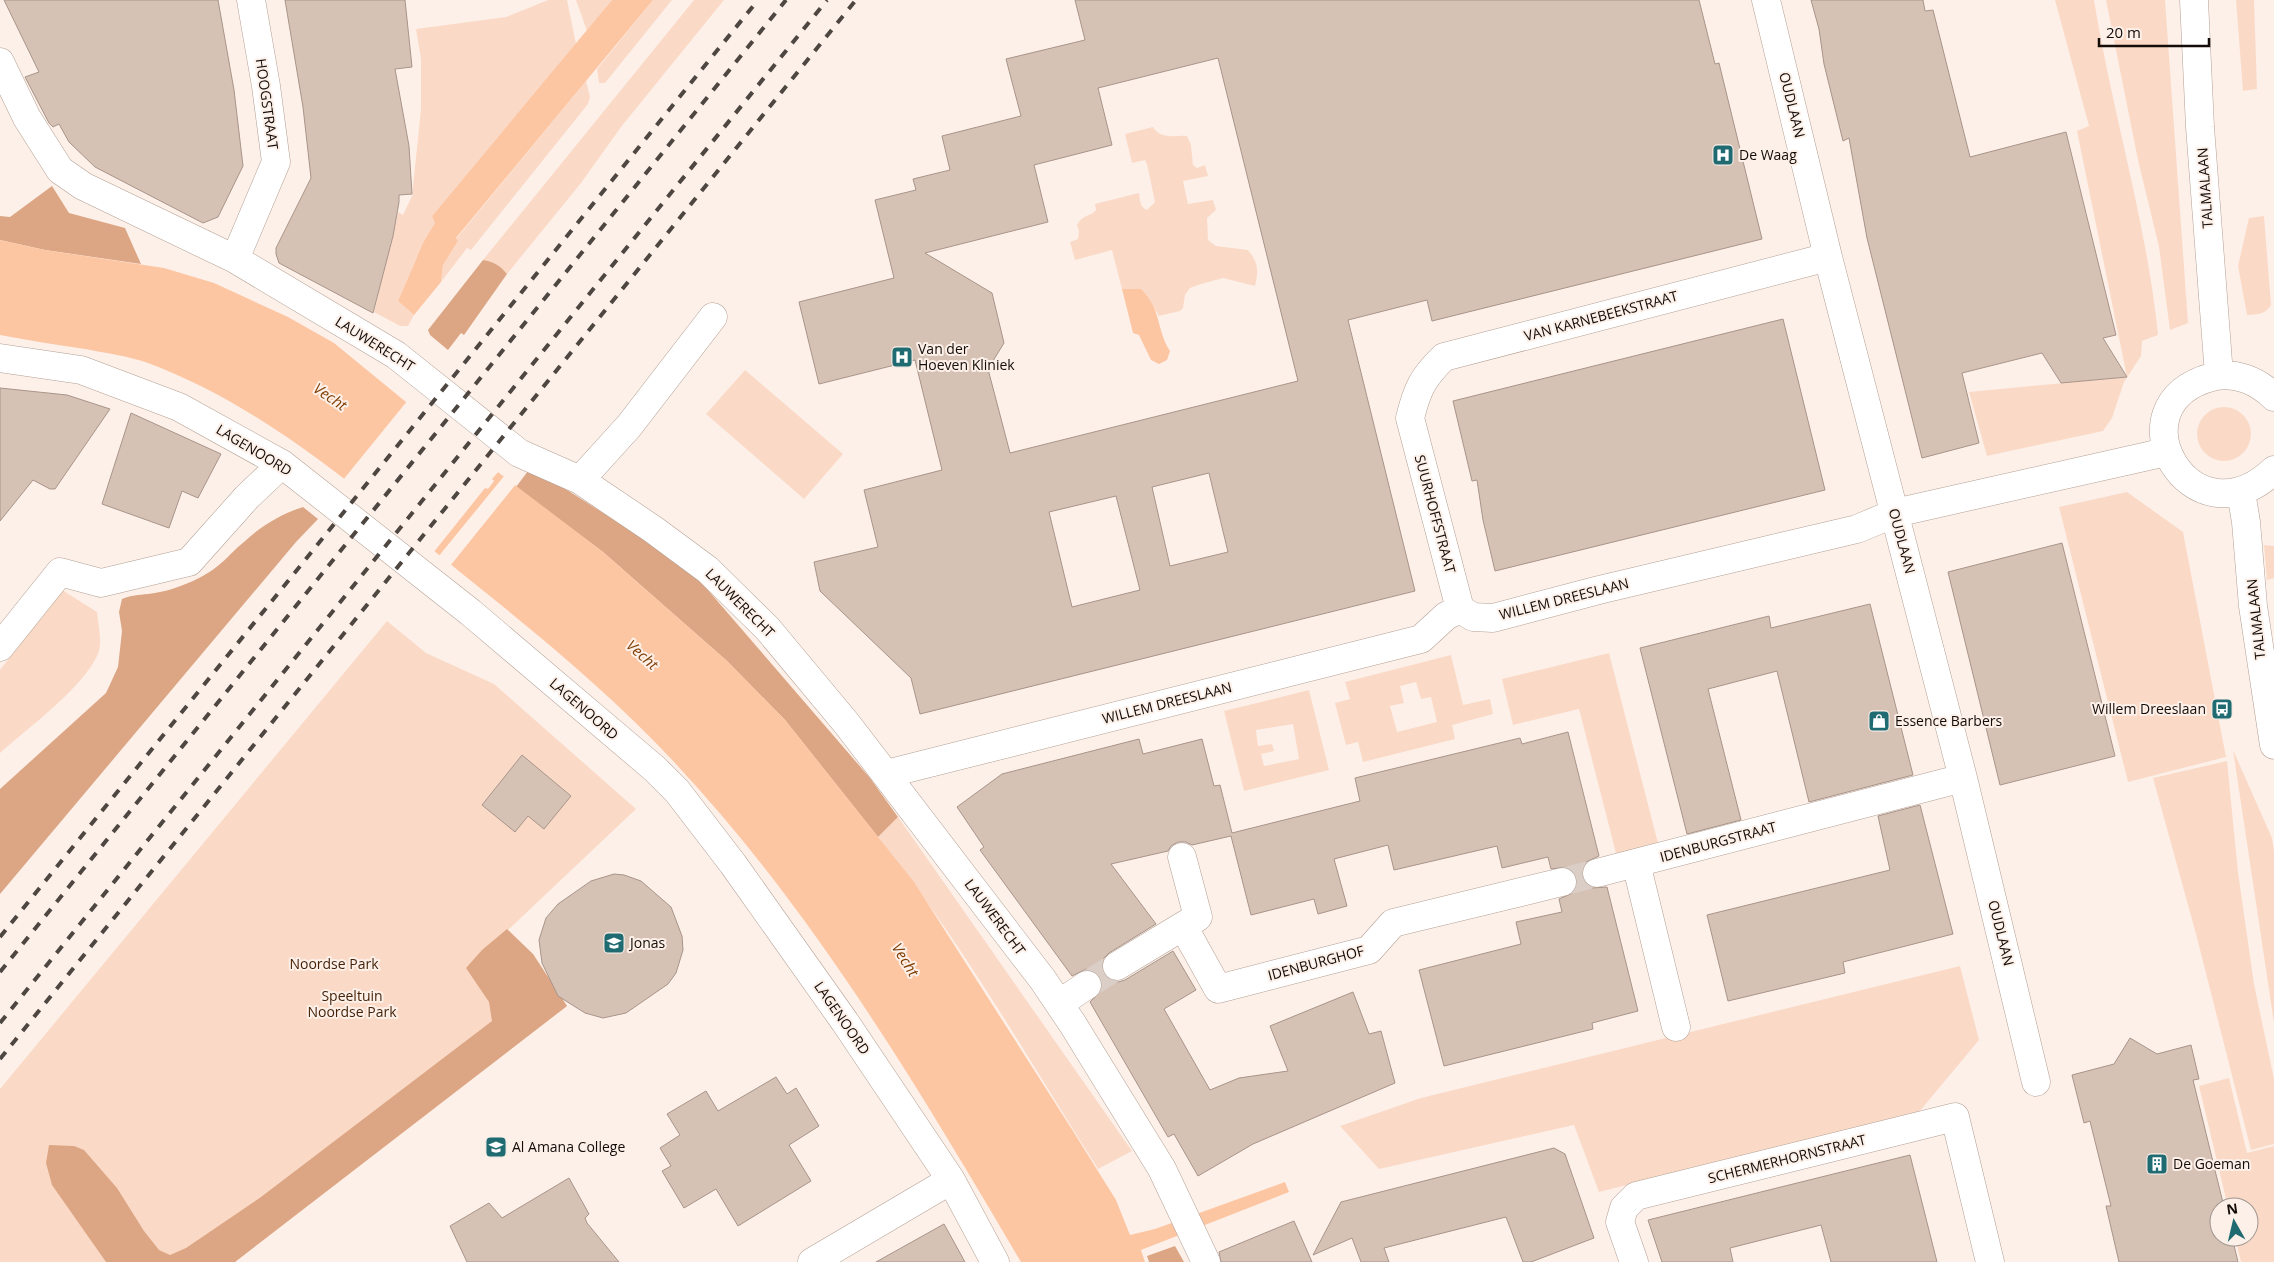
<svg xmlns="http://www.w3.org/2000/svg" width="2274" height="1262" font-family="'Open Sans',sans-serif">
	<rect width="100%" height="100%" fill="#fdf0e9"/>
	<!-- green -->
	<path fill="#fadac7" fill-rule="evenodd" d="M 548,0 L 567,0 L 576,44 L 432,216 L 436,223 L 416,259 L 398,301 L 414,315 L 408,326 L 400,326 L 374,312 L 398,212 L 403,215 L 412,196 L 421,109 L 421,59 L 416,29 L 506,17 Z
		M 576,0 L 612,0 L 587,31 Z
		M 653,0 L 672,0 L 605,83 L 599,83 L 597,69 Z
		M 694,0 L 724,0 L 621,127 L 581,183 L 507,274 C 500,265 494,262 483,260 Z
		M 2055,0 L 2094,0 C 2112,112 2147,223 2158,335 L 2142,341 L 2141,356 L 2124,382 L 2112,418 L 2103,431 L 1987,456 L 1969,392 L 2127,377 L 2077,131 L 2089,126 Z
		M 2106,0 L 2165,0 L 2188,323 L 2170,330 L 2159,247 L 2138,160 Z
		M 2236,0 L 2254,0 L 2257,89 L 2243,91 Z
		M 586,81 L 590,97 L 588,104 L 471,250 L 467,248 L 441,282 L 443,265 L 458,241 L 456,239 Z
		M 1153,127 C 1161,140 1175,135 1187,136 L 1191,145 L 1193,165 L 1197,168 L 1205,165 L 1208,176 L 1183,181 L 1188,204 L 1213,200 L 1216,210 L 1207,218 L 1208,240 L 1216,246 L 1248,250 C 1258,262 1259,270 1255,286 L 1223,278 L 1201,284 L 1190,288 L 1185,295 L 1183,308 L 1180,311 L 1159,316 L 1154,308 L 1131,289 L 1122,289 L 1112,250 L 1075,260 L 1070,242 L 1078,239 L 1079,231 L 1077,225 C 1084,213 1089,218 1096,210 L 1095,204 L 1139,193 C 1140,201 1140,207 1147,210 L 1155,202 L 1147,164 L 1145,160 L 1132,163 L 1125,134 Z
		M 2264,216 L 2271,305 C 2265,315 2258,314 2247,315 L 2238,266 L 2249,218 Z
		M 745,370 L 843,454 L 804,499 L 706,414 Z
		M2197 434a27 27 0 1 1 54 0a27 27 0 1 1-54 0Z
		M 2127,492 L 2183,532 L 2226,757 L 2128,782 L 2059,507 Z
		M 2264,545 L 2274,546 L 2274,578 L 2267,580 Z
		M 62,590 L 97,612 C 98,623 102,640 99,651 C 88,684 27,729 0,753 L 0,670 Z
		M 387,621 L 426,653 L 494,684 L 636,809 L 508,930 L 533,954 L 567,1006 L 235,1262 L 0,1262 L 0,1089 Z
		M 1609,653 L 1660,851 L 1618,861 L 1579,709 L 1513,725 L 1502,679 Z
		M 1451,655 L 1463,705 L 1490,699 L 1493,714 L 1452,725 L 1455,739 L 1363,762 L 1358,742 L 1346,745 L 1335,703 L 1350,699 L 1345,682 ZM 1416,682 L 1421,699 L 1431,697 L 1437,722 L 1397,732 L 1390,706 L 1404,703 L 1400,686 Z
		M 1309,690 L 1329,770 L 1244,791 L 1224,711 ZM 1293,724 L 1299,759 L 1264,766 L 1261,754 L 1274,751 L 1272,744 L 1258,746 L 1256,730 Z
		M 2233,750 L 2272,838 L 2274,851 L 2274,1023 Z
		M 2227,761 L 2238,872 L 2254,984 L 2274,1079 L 2274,1144 L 2251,1150 L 2196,934 L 2153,778 Z
		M 898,817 L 1132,1151 L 1098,1169 C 1027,1057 961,941 878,837 Z
		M 1960,966 L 1979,1040 L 1919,1112 L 1599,1192 L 1574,1125 L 1379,1169 L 1340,1126 L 1421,1098 Z
		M 2229,1078 L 2247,1153 L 2274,1146 L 2274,1262 L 2241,1262 L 2235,1237 L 2249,1237 L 2249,1207 L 2228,1207 L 2199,1086 Z"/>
	<!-- forest -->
	<path fill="#dca684" d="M 52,186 L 69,213 L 125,228 L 141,264 L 45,250 L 0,240 L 0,216 L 10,217 Z
		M 483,260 C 494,262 500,265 507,274 L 464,335 L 461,333 L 448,350 L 430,335 L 428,330 Z
		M 531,467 L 688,567 L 870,778 L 898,817 L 878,837 L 785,720 L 727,661 L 603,552 L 516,487 Z
		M 303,507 L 318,519 L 296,542 L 0,894 L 0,789 L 106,693 L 118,667 L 122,631 L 119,612 L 122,599 C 131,595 138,595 148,594 C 166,592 183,586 199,578 C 221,567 227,556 244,542 C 261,526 281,514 303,507 Z
		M 507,929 L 533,954 L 567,1006 L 235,1262 L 106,1262 L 52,1185 L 46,1163 L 49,1145 L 74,1146 L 84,1150 L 117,1188 L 144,1231 L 159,1250 L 170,1255 L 186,1248 L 261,1197 L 492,1021 L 489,1002 L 466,968 L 482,950 Z
		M 1175,1246 L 1184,1262 L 1149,1262 L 1147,1256 Z"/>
	<!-- water -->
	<path fill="#fdc6a3" d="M 612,0 L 653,0 L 456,238 L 458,241 L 443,265 L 441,282 L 414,315 L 398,301 L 423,243 L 435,223 L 432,216 Z
		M 0,240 L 45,250 L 164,268 L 214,283 L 288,317 L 334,343 L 406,402 L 603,552 L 727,661 L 785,720 L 914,882 L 1073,1131 L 1116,1200 L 1130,1235 L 1155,1229 L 1285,1182 L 1289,1192 L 1141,1250 L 1145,1262 L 1021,1262 C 918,1087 814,912 675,763 C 600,682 513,615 428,546 C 342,476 253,402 148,363 C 128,356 106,353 85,349 C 56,345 28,340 0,335 Z
		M 1122,289 L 1141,289 C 1162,310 1156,329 1170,351 L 1167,360 L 1159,364 L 1151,360 L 1139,335 L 1133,333 Z"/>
	<!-- pier -->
	<path fill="#fdf0e9" d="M 408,400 L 499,471 L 492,479 L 494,481 L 488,489 L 485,488 L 433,553 L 343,480 Z
		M 505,475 L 516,484 L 450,566 L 438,557 Z"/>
	<!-- building -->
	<path fill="#d6c1b5" stroke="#a89489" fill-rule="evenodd" d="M 4,0 L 218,0 L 234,90 L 243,166 L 218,217 L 203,223 L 95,167 L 69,142 L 59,124 L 53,127 L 49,123 L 25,77 L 39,72 Z
		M 285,0 L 405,0 L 412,67 L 395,69 L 409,146 L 412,194 L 399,195 L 399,202 L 393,236 L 373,313 L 279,263 L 276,254 L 276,248 L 311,178 L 303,107 Z
		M 1075,0 L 1699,0 L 1715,64 L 1719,63 L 1762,239 L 1432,321 L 1427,300 L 1348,320 L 1415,591 L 920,714 L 911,678 L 820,591 L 814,562 L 878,547 L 864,490 L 942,470 L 915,360 L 819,384 L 799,302 L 894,278 L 875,200 L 916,190 L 913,179 L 950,170 L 942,136 L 1021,116 L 1006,59 L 1085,40 ZM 1218,58 L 1298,381 L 1010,453 L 988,369 L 1004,343 L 992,293 L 925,253 L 1048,222 L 1034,165 L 1112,145 L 1098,88 ZM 1209,473 L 1228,552 L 1170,566 L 1152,487 ZM 1116,496 L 1140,590 L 1072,607 L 1049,512 Z
		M 1811,0 L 1923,0 L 1925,11 L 1933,10 L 1970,157 L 2066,132 L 2116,335 L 2103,338 L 2127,377 L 2061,383 L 2042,353 L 1962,373 L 1979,443 L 1922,458 L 1867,238 L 1849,138 L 1843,141 L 1824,64 L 1819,29 Z
		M 1783,319 L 1825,490 L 1495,571 L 1483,520 L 1477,480 L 1472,481 L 1453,401 Z
		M 0,388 L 67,395 L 110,409 L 55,489 L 50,489 L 33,480 L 0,521 Z
		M 131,413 L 221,454 L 198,498 L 182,491 L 169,528 L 102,504 Z
		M 2062,543 L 2115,756 L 2000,785 L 1948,572 Z
		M 1870,604 L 1913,775 L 1809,802 L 1777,671 L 1708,689 L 1741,820 L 1687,834 L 1640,648 L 1769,616 L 1771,628 Z
		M 1568,732 L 1599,856 L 1586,862 L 1582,868 L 1582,876 L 1586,884 L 1592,888 L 1607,887 L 1638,1011 L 1592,1023 L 1593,1029 L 1444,1066 L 1419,970 L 1521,944 L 1516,922 L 1562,912 L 1559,899 L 1573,893 L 1577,886 L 1577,878 L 1574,872 L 1567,867 L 1551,869 L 1548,857 L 1502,868 L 1497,846 L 1394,870 L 1388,845 L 1334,859 L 1347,906 L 1318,914 L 1314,899 L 1251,915 L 1231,836 L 1192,845 L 1186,842 L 1178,842 L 1171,846 L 1168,851 L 1111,864 L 1156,924 L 1109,953 L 1103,959 L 1101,967 L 1103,974 L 1110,980 L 1118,982 L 1125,980 L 1173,951 L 1196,990 L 1164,1009 L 1210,1090 L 1239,1078 L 1288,1071 L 1270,1026 L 1353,992 L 1369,1034 L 1381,1031 L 1395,1083 L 1253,1144 L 1198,1176 L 1174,1134 L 1168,1137 L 1090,1002 L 1101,991 L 1102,984 L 1100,977 L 1094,971 L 1086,969 L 1072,976 L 980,850 L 984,847 L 957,807 L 1002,774 L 1139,739 L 1143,754 L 1202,739 L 1214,786 L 1220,785 L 1232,833 L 1360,801 L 1355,778 L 1520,738 L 1522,744 Z
		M 522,755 L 571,796 L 544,829 L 528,816 L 515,832 L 482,805 Z
		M 1920,805 L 1953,934 L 1843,962 L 1845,973 L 1728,1001 L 1707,915 L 1890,870 L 1878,816 Z
		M 614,874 L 624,875 L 641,881 L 671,907 L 682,936 L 683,950 L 676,973 L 668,984 L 626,1013 L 603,1018 L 585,1013 L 558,996 L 542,963 L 539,940 L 546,918 L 558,904 L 591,881 Z
		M 2130,1038 L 2157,1054 L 2191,1045 L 2199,1079 L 2193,1080 L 2224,1207 L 2219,1207 L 2219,1237 L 2232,1237 L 2238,1262 L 2119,1262 L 2106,1206 L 2111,1206 L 2090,1121 L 2084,1123 L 2072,1075 L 2114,1064 Z
		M 776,1077 L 787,1094 L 796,1088 L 819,1126 L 789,1145 L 811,1181 L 738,1226 L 716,1189 L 684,1208 L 662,1171 L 671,1166 L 660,1148 L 680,1135 L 667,1114 L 706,1091 L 718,1111 Z
		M 1554,1148 L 1565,1154 L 1594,1238 L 1531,1262 L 1523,1262 L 1506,1217 L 1384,1248 L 1389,1262 L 1361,1262 L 1352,1238 L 1313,1255 L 1341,1202 Z
		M 1910,1155 L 1937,1262 L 1831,1262 L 1821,1225 L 1730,1248 L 1733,1262 L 1662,1262 L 1648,1220 Z
		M 569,1178 L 589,1214 L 585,1218 L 587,1223 L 619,1262 L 467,1262 L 450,1226 L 489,1203 L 502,1218 Z
		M 1294,1221 L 1312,1262 L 1221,1262 L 1219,1252 Z
		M 944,1224 L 965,1262 L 876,1262 Z"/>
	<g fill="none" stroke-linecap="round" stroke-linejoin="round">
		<!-- minor-tunnel -->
		<path stroke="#dacec7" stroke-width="28" stroke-dasharray="28 14" stroke-linecap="butt" d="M 1562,882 L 1597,873
			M 1087,985 L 1117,966"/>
		<!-- minor casing -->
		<g stroke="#b3a094" stroke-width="29">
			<path id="minor" d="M 1766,0 L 1828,257 L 1963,778 L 2036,1082
				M 0,62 L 27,118 L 60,170 L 83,186 L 235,259 L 396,355 L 519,453 L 580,480 L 654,530 L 708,570 L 767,628 L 847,724 L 1043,980 L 1072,1023 L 1162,1169 L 1206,1262
				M 235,259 L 276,162 L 266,86 L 251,0
				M 0,358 L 81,370 L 179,407 L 282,464 L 470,612 L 655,769 L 677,791 L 733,864 L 845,1022 L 951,1180 L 995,1262
				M 580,480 L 629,426 L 713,317
				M 1460,609 L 1410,418 C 1417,390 1422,378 1444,357 L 1828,257
				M 0,647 L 60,572 L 101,583 L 189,562 L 247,497 L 282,464
				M 886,774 L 1421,639 L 1446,616 L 1460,609 L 1473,617 L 1493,618 L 1599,590 L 1857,529 L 1895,513 L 2166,452
				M 1182,857 L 1198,917 L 1183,926
				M 1636,863 L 1676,1027
				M 1597,873 L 1963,778
				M 1117,966 L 1183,926 L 1218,989 L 1369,950 L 1393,923 L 1562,882
				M 1060,1003 L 1087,985
				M 812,1262 L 951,1180
				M 1634,1262 L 1620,1222 L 1624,1208 L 1636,1196 L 1955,1117 L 1990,1262"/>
		</g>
		<!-- major casing -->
		<g stroke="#b3a094" stroke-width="29">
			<path id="major" d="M 2194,0 L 2200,127 L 2219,375
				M 2274,397 C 2258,381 2235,371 2212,377 C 2109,404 2191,549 2274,470
				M 2241,492 L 2246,522 L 2253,606 L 2274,745"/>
		</g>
		<!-- minor -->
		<use href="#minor" stroke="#fff" stroke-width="28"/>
		<!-- major -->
		<use href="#major" stroke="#fff" stroke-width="28"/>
		<!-- rail -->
		<path stroke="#4e4641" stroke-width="4" stroke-dasharray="9 9" stroke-linecap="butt" d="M 0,937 L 758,0
			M 0,972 L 786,0
			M 0,1023 L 827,0
			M 0,1059 L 856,0"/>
	</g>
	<!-- icons -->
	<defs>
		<g id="hospital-square" transform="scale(1.125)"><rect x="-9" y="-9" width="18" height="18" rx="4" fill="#1f6b71" stroke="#fdf0e9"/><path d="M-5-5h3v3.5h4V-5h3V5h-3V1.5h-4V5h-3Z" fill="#fff"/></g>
		<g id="bus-square" transform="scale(1.125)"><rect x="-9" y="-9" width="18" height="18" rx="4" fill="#1f6b71" stroke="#fdf0e9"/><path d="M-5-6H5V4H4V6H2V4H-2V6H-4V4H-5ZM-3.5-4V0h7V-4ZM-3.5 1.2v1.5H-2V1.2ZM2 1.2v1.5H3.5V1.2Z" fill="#fff"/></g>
		<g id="shop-square" transform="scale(1.125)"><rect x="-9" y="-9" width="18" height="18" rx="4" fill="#1f6b71" stroke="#fdf0e9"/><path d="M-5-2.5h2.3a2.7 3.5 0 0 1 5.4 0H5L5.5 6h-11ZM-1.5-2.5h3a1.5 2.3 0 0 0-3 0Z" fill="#fff"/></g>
		<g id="school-square" transform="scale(1.125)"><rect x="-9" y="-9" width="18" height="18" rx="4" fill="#1f6b71" stroke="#fdf0e9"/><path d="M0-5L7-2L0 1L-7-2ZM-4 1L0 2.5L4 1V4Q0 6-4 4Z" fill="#fff"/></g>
		<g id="building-square" transform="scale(1.125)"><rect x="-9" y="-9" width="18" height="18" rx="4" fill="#1f6b71" stroke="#fdf0e9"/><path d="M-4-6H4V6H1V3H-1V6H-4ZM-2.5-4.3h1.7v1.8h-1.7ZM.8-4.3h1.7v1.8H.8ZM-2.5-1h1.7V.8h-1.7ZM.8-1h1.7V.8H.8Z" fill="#fff"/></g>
	</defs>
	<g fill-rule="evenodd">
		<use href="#hospital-square" x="1723" y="155"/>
		<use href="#hospital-square" x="902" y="357"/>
		<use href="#bus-square" x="2222" y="709"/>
		<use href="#shop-square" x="1879" y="721"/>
		<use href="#school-square" x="614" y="943"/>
		<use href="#school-square" x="496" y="1147"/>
		<use href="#building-square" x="2157" y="1164"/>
	</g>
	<g text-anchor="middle" stroke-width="4" stroke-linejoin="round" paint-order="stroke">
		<!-- street labels -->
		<g font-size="14" fill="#130c08" stroke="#fdf0e9">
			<text transform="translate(267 104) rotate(82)" y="5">HOOGSTRAAT</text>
			<text transform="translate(1792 105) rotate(76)" y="5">OUDLAAN</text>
			<text transform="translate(2205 188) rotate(-94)" y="5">TALMALAAN</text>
			<text transform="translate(1601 316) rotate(-15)" y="5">VAN KARNEBEEKSTRAAT</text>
			<text transform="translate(375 344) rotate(32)" y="5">LAUWERECHT</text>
			<text transform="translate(254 450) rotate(31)" y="5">LAGENOORD</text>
			<text transform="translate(1435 514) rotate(75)" y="5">SUURHOFFSTRAAT</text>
			<text transform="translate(1902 541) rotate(75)" y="5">OUDLAAN</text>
			<text transform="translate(1564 599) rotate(-14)" y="5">WILLEM DREESLAAN</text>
			<text transform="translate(740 603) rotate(45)" y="5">LAUWERECHT</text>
			<text transform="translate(2256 619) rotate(-96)" y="5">TALMALAAN</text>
			<text transform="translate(1167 703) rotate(-14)" y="5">WILLEM DREESLAAN</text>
			<text transform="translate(584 709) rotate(41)" y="5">LAGENOORD</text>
			<text transform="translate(1718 842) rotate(-15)" y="5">IDENBURGSTRAAT</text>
			<text transform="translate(995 917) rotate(53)" y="5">LAUWERECHT</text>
			<text transform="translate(2001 933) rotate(76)" y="5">OUDLAAN</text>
			<text transform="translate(1316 963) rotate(-15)" y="5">IDENBURGHOF</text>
			<text transform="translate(842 1018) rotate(55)" y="5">LAGENOORD</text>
			<text transform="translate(1787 1159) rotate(-14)" y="5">SCHERMERHORNSTRAAT</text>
		</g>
		<!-- poi labels -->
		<g font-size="14" fill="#130c08" stroke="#fdf0e9" text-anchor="start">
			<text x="1739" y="160">De Waag</text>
			<text x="918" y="354">Van der<tspan x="918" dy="16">Hoeven Kliniek</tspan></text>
			<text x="2206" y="714" text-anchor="end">Willem Dreeslaan</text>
			<text x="1895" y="726">Essence Barbers</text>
			<text x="630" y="948">Jonas</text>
			<text x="512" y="1152">Al Amana College</text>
			<text x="2173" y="1169">De Goeman</text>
		</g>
		<!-- park labels -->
		<g font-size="14" fill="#421f05" stroke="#fdf0e9">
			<text x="334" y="969">Noordse Park</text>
			<text x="352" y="1001">Speeltuin<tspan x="352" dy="16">Noordse Park</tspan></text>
		</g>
		<!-- water labels -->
		<g font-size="15" font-style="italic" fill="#7e3d03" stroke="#fdf0e9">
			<text transform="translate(330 397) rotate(34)" y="5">Vecht</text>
			<text transform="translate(642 655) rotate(42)" y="5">Vecht</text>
			<text transform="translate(905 960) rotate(58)" y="5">Vecht</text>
		</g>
	</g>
	<!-- north arrow -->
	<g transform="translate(2234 1222) rotate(352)"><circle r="24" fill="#fdf0e9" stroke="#9f958f"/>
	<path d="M0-4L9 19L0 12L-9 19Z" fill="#1f6b71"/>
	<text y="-8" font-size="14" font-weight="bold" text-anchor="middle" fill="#130c08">N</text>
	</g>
	<!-- scale -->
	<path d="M2099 38v8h110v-8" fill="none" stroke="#130c08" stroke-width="2.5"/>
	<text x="2106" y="38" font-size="15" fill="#130c08" stroke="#fdf0e9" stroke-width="4" paint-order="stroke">20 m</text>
</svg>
